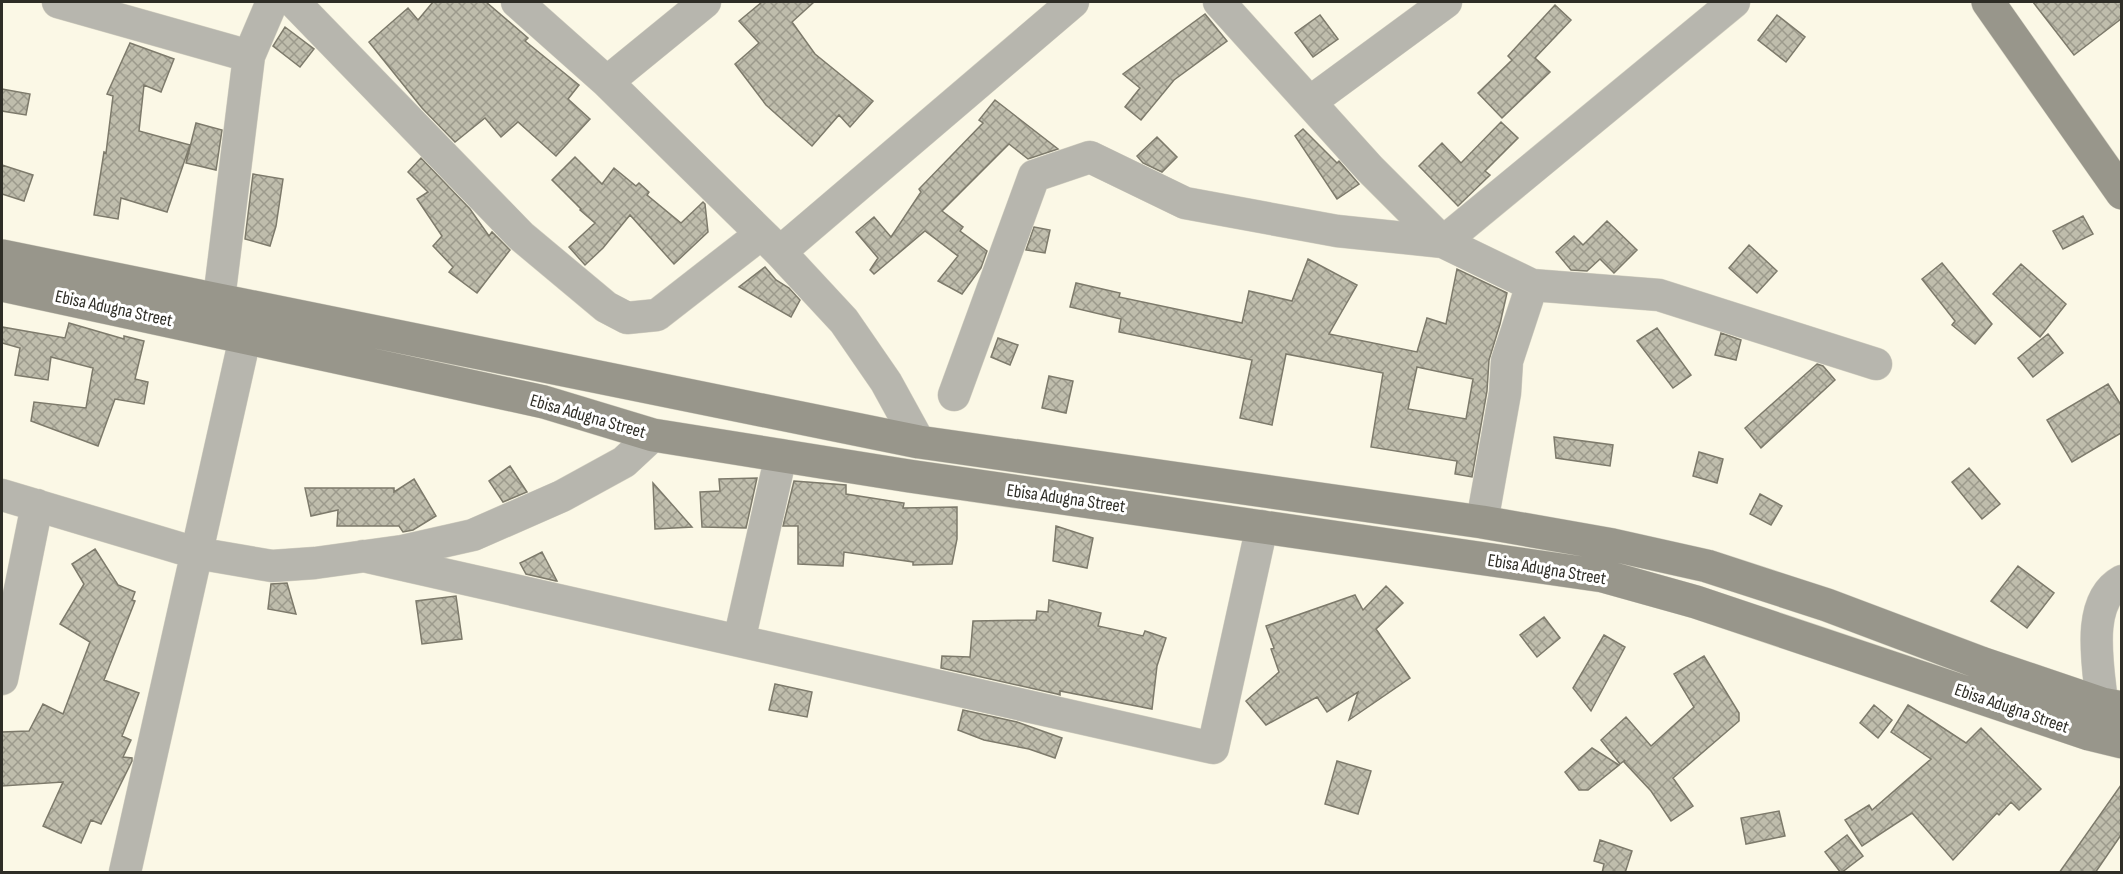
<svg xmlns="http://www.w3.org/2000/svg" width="2123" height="874" font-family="'Sofia Sans Condensed',sans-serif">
	<defs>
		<pattern id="building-cross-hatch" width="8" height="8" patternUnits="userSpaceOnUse" patternTransform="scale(1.5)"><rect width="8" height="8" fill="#bfbdac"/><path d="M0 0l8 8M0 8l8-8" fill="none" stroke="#9c9a8c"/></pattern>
	</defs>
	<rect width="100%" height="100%" fill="#fbf8e6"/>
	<!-- building -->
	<path fill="url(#building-cross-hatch)" stroke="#7d7a6b" stroke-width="1.5" fill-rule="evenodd" d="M 433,2 L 486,2 L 528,38 L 525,41 L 579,85 L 568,99 L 590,119 L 556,156 L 518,122 L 501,137 L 485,118 L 455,142 L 422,108 L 369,42 L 408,8 L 418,20 Z
		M 762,2 L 814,2 L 792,22 L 815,54 L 873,101 L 850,127 L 839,115 L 812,146 L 766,105 L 735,64 L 759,43 L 739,21 Z
		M 2033,2 L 2121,2 L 2121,19 L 2074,55 Z
		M 1555,5 L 1571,20 L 1535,58 L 1550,72 L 1502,118 L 1478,93 L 1512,60 L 1508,56 Z
		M 1205,14 L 1227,41 L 1174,80 L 1141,120 L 1125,107 L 1140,88 L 1123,74 Z
		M 1320,15 L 1338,39 L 1313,57 L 1295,33 Z
		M 1777,15 L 1805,37 L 1786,62 L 1758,40 Z
		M 285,27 L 314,49 L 300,67 L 273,46 Z
		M 130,43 L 174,59 L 161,92 L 144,85 L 139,131 L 190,145 L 167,212 L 121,198 L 118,219 L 94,215 L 104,152 L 106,153 L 113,96 L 107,94 Z
		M 2,89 L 30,94 L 26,115 L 2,111 Z
		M 995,100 L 1058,149 L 1028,159 L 1009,144 L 942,211 L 963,227 L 960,231 L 987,251 L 981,268 L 962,294 L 938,281 L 958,256 L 925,231 L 874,274 L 870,270 L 878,258 L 856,232 L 874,217 L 891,237 L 921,192 L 919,189 L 983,123 L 979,120 Z
		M 1501,122 L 1518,138 L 1485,171 L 1490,175 L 1458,206 L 1419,166 L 1442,143 L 1461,163 Z
		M 196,123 L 222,130 L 216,170 L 186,163 Z
		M 1303,129 L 1337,163 L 1339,161 L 1359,184 L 1337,199 L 1295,136 Z
		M 1157,137 L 1177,157 L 1162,172 L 1143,163 L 1137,156 Z
		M 575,157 L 602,184 L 614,168 L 636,186 L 639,183 L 649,192 L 647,195 L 681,223 L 703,202 L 705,204 L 708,232 L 674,264 L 630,215 L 603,248 L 585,265 L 569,247 L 595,223 L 580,210 L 581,209 L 552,180 Z
		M 421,158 L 470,209 L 489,236 L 492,232 L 510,250 L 477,293 L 449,272 L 453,267 L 433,246 L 442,236 L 417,199 L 428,192 L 408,172 Z
		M 2,165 L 33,175 L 24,201 L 2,194 Z
		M 253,174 L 283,179 L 276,226 L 270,246 L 245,239 Z
		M 2083,216 L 2093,234 L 2063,249 L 2053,231 Z
		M 1607,221 L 1637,250 L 1614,273 L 1600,259 L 1587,271 L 1571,270 L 1556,252 L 1574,236 L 1583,245 Z
		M 1034,227 L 1050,230 L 1045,253 L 1026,250 Z
		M 1749,245 L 1777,271 L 1757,293 L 1729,268 Z
		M 1308,259 L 1357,285 L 1329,334 L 1417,352 L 1427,318 L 1446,324 L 1457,269 L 1507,293 L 1500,324 L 1489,360 L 1487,391 L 1472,477 L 1455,474 L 1457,461 L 1371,447 L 1383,373 L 1286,354 L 1272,425 L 1240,418 L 1252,360 L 1119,332 L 1121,319 L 1070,307 L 1076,283 L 1120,293 L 1119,297 L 1242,323 L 1249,291 L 1292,301 ZM 1417,367 L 1473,379 L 1466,419 L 1408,409 Z
		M 1942,263 L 1992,324 L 1975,344 L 1952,325 L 1955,321 L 1922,279 Z
		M 2021,264 L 2066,304 L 2040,337 L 1993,294 Z
		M 765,267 L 776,280 L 789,288 L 800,300 L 791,317 L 739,287 Z
		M 69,323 L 124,339 L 124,336 L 144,341 L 135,379 L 148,382 L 144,404 L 115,399 L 98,446 L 31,421 L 34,402 L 86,408 L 93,368 L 51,357 L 48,380 L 15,375 L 20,348 L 2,343 L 2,327 L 65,338 Z
		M 1657,328 L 1691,375 L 1673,388 L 1637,341 Z
		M 1721,333 L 1741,340 L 1736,360 L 1715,355 Z
		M 2048,334 L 2063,353 L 2033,377 L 2018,358 Z
		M 998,338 L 1018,345 L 1010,365 L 991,357 Z
		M 1817,364 L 1823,366 L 1835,380 L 1761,448 L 1745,428 Z
		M 1049,376 L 1073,381 L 1066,413 L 1042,408 Z
		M 2108,384 L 2121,405 L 2121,433 L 2072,462 L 2047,420 Z
		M 1554,437 L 1613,445 L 1610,466 L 1556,458 Z
		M 1699,452 L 1723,459 L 1717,483 L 1693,476 Z
		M 510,466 L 527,492 L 503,502 L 489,481 Z
		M 1969,468 L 2000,504 L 1982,519 L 1952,482 Z
		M 757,478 L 746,528 L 702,527 L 700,492 L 720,491 L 719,479 Z
		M 414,479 L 436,516 L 413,530 L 403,532 L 399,526 L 337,526 L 338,510 L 311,516 L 305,488 L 394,488 L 394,492 Z
		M 794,481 L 846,485 L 846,494 L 904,503 L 903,508 L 957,507 L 957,539 L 952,564 L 913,565 L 913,562 L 844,552 L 843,566 L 798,564 L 798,526 L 783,526 Z
		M 653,483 L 692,527 L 655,529 Z
		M 1760,494 L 1782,506 L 1771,525 L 1750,514 Z
		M 1056,526 L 1093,538 L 1087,568 L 1053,561 Z
		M 95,549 L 118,585 L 135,592 L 132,600 L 135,601 L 104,680 L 139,693 L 122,736 L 131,740 L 123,757 L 132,758 L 132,761 L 101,824 L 91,820 L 81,843 L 43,826 L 63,782 L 2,786 L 2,732 L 29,731 L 43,704 L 63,714 L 90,642 L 60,624 L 84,584 L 72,564 Z
		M 542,552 L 557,581 L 556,581 L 526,574 L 520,563 Z
		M 2018,566 L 2054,593 L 2027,628 L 1991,601 Z
		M 287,583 L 296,614 L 268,609 L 271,584 Z
		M 1386,586 L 1403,603 L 1376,629 L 1410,678 L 1349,720 L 1358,692 L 1327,712 L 1317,697 L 1266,725 L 1246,701 L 1279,672 L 1271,649 L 1274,648 L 1266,626 L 1355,595 L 1363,610 Z
		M 456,596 L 462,639 L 422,644 L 416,601 Z
		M 1049,600 L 1101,613 L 1098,626 L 1143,636 L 1145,631 L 1166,638 L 1157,666 L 1152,709 L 1060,691 L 1060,695 L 1057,694 L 941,668 L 942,656 L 970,657 L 973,621 L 1036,620 L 1037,611 L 1048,612 Z
		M 1544,617 L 1560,638 L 1537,657 L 1520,635 Z
		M 1604,635 L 1625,647 L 1591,711 L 1573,688 Z
		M 1704,656 L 1739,713 L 1739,721 L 1673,778 L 1693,806 L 1671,821 L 1651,791 L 1624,762 L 1625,760 L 1620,764 L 1601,740 L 1626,717 L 1651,746 L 1694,707 L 1674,674 Z
		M 775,684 L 812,692 L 807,717 L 769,710 Z
		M 1874,705 L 1892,720 L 1878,738 L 1860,723 Z
		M 1908,705 L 1966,743 L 1981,728 L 2041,789 L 2019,810 L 2011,802 L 1999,815 L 1997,813 L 1953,860 L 1912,813 L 1862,846 L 1845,820 L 1869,805 L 1872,810 L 1931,759 L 1891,732 Z
		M 963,710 L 1017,722 L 1062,738 L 1055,758 L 1029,749 L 984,740 L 958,730 Z
		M 1592,748 L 1619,765 L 1588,790 L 1579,790 L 1565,772 Z
		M 1337,761 L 1371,771 L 1358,814 L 1325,804 Z
		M 2121,785 L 2121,835 L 2095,873 L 2059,873 Z
		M 1779,811 L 1785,836 L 1746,844 L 1741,818 Z
		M 1847,835 L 1863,856 L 1841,873 L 1825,852 Z
		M 1600,840 L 1632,851 L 1625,873 L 1602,873 L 1604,864 L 1594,861 Z"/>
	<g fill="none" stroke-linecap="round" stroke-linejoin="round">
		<!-- street casing -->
		<g stroke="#d6d3c3" stroke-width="33">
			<path id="street" d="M 58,2 L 249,56
				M 294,2 L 521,236 L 606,307 L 627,318 L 657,315 L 761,234
				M 517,2 L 607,82 L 780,252 L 844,321 L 886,382 L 919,442
				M 1219,2 L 1370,169 L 1443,242 L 1532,285 L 1507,361 L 1505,393 L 1482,522
				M 607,82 L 705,2
				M 1310,102 L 1446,2
				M 780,252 L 1073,2
				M 1532,285 L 1659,295 L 1876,364
				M 219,299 L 249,56 L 272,2
				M 954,395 L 1034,176 L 1090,157 L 1185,203 L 1337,231 L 1443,242 L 1734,2
				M 2,495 L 196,553 L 272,566 L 315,563 L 402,551 L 473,535 L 562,496 L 624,462 L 653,435
				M 363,556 L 1213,748 L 1262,526
				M 739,641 L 781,455
				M 2,679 L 37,505
				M 2102,704 C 2099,669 2084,602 2122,581
				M 125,872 L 251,311"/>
		</g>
		<!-- secondary casing -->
		<g stroke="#d6d3c3" stroke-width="34">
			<path id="secondary" d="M 1988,2 L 2122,193
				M 2,256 L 919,442 L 1482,522 L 1613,545 L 1707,566 L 1827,605 L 1981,663 L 2102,704 L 2122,708
				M 2,285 L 544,402 L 653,435 L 909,476 L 1603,576 L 1696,602 L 2089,734 L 2122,742"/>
		</g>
		<!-- street -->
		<use href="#street" stroke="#b7b6ae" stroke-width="32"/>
		<!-- secondary -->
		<use href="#secondary" stroke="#98968b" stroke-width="33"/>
	</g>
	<g text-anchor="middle" stroke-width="6" stroke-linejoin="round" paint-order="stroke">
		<!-- street labels -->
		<g font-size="18" fill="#2e2d26" stroke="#fff">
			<text transform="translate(114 308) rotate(12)" y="6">Ebisa Adugna Street</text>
			<text transform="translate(588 416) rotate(16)" y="6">Ebisa Adugna Street</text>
			<text transform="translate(1066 498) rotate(8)" y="6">Ebisa Adugna Street</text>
			<text transform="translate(1547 569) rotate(9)" y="6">Ebisa Adugna Street</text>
			<text transform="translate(2012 708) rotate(19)" y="6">Ebisa Adugna Street</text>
		</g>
	</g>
	<!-- border -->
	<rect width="2123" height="874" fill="none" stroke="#2e2d26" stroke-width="6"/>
</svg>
